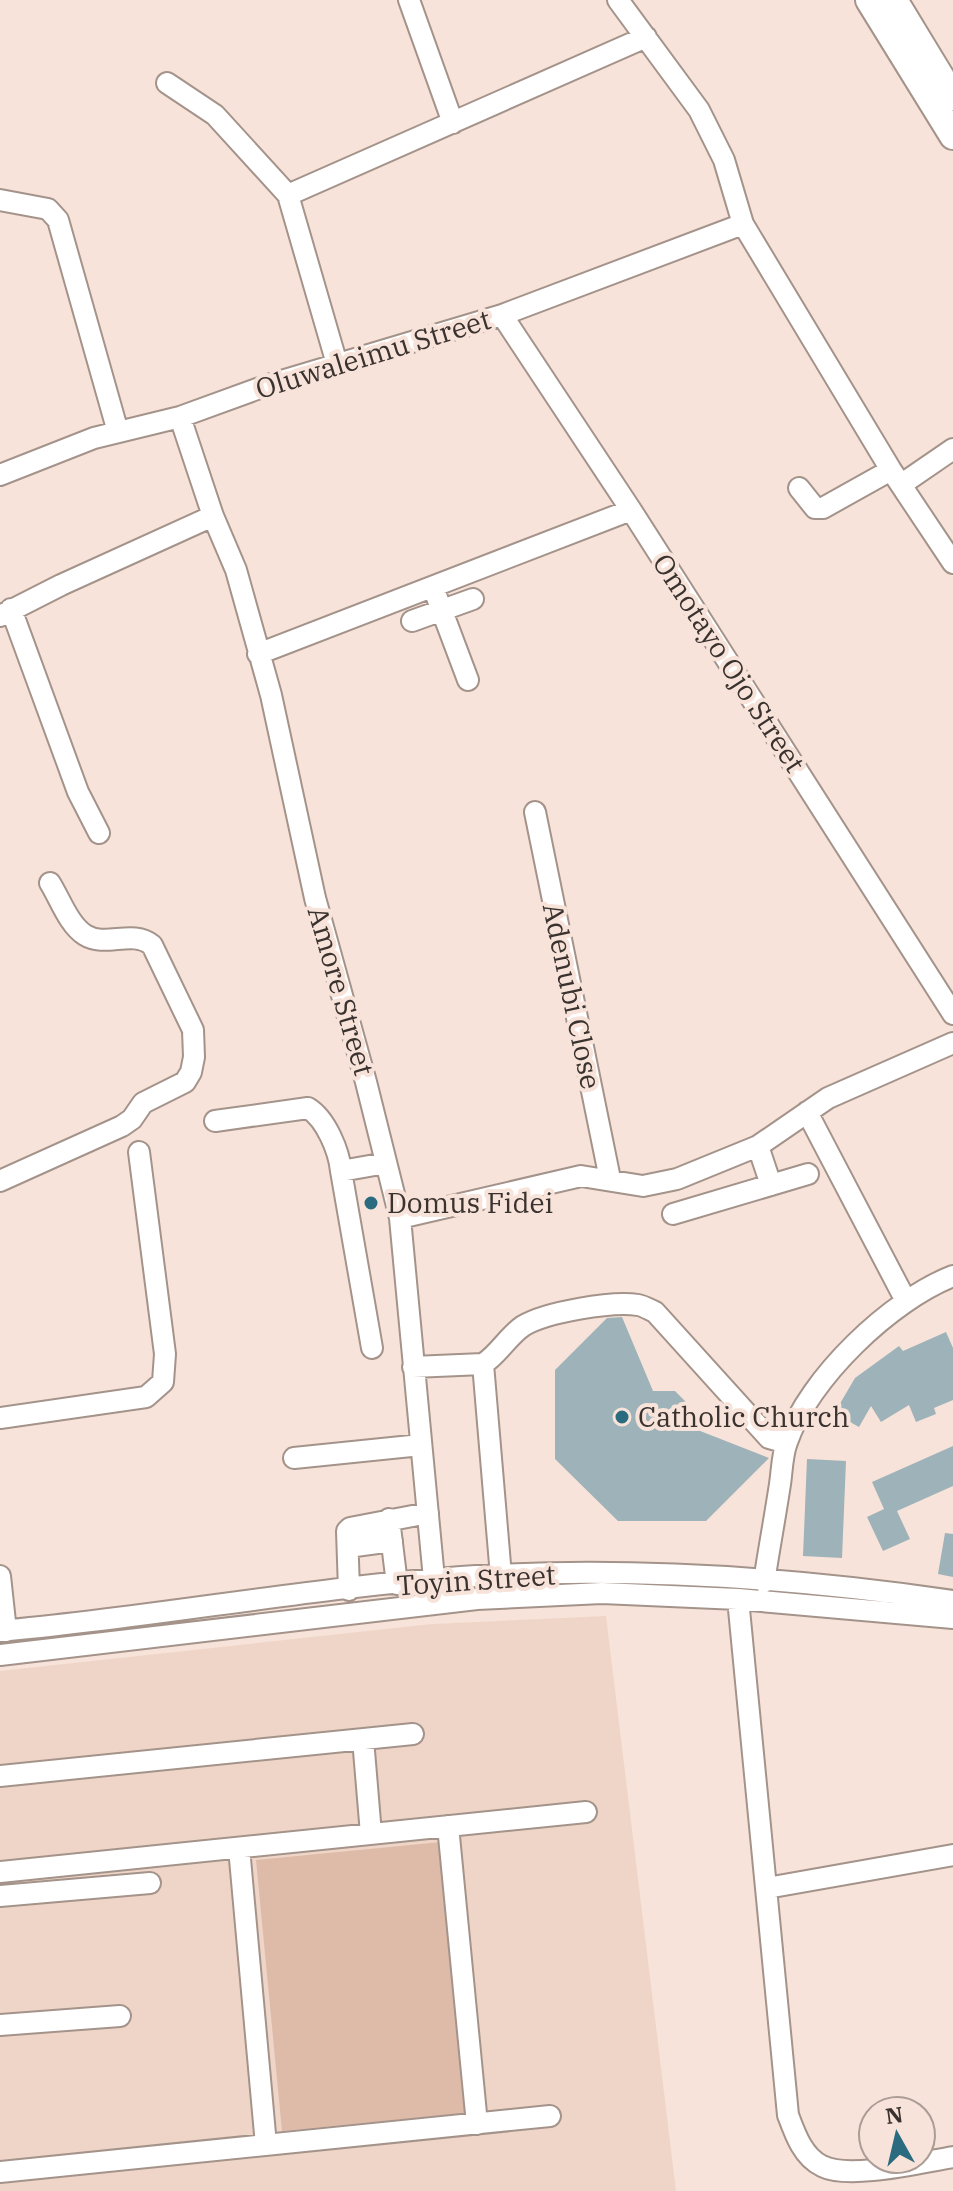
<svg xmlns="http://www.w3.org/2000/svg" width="953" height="2191" font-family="'IBM Plex Serif',serif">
	<rect width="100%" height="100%" fill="#f7e3d9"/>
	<!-- built -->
	<path fill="#efd5c7" d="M 606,1616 L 676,2191 L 0,2191 L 0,1671 L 432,1624 Z"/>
	<!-- green -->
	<path fill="#debba9" d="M 441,1842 L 467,2113 L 282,2131 L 256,1860 Z"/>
	<!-- building -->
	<path fill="#9eb2b9" d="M 622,1317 L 653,1391 L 675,1391 L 690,1406 L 690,1427 L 769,1458 L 706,1521 L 618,1521 L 555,1459 L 555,1370 L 607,1318 Z
		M 946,1332 L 953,1348 L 953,1400 L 934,1408 L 936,1414 L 916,1422 L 909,1405 L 881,1422 L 871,1406 L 859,1427 L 843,1418 L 838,1407 L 855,1378 L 899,1346 L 903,1351 Z
		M 953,1446 L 953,1486 L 897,1511 L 910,1539 L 883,1551 L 867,1517 L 884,1509 L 872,1482 Z
		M 807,1459 L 846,1461 L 842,1558 L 803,1556 Z
		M 945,1533 L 953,1534 L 953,1577 L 938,1574 Z"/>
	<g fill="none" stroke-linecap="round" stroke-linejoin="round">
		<!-- minor casing -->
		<g stroke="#a4938a" stroke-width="24">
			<path id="minor" d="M 409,0 L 453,123
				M 618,0 L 699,110 L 724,160 L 743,224 L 891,470 L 953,563
				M 167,83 L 215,115 L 288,195 L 337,364
				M 288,195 L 646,37
				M 0,200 L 48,209 L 58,220 L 118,432
				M 502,315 L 631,510 L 953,1014
				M 180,417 L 213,516 L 236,570 L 271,695 L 315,898 L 366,1082 L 400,1218 L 434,1579
				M 0,475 L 94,438 L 180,417 L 268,385 L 502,315 L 743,224
				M 902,484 L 953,449
				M 799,488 L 815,508 L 823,508 L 891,470
				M 433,587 L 468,680
				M 11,609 L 78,792 L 99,833
				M 0,616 L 61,585 L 213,516
				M 412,621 L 473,599
				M 258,654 L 631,510
				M 535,812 L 610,1179
				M 807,1112 L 906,1301
				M 215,1121 L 308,1108 C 326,1119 339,1151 341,1171 L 386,1163
				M 758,1146 L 771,1185
				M 341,1171 L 372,1348
				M 0,1181 L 122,1126 L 132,1119 L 143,1103 L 185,1082 L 191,1072 L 194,1057 L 193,1030 L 152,945 C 132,929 106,948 85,935 C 69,925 60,899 50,883
				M 673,1214 L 808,1174
				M 400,1218 L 581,1176 L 643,1186 L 677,1179 L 758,1146 L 828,1098 L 953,1043
				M 483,1364 C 499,1354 507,1337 523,1326 C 546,1312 612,1301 638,1305 C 644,1306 650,1310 655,1312 L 769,1438 L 786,1443
				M 413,1367 L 483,1364 L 501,1576
				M 0,1418 L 146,1397 L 163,1382 L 165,1354 L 139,1152
				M 294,1458 L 421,1445
				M 389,1519 L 397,1584
				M 348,1547 L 392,1541
				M 0,1576 L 6,1631
				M 764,1582 C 769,1549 775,1517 780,1484 C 782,1471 782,1455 787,1442 C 809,1378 891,1300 953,1276
				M 349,1590 L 347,1531 L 350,1528 L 428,1513
				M 738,1599 L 788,2115 C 795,2134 803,2157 822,2166 C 849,2180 922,2162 953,2157
				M 0,1631 C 159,1617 316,1586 476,1576 C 634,1567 796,1578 953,1601
				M 0,1655 L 477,1599 L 602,1593 L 738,1599 L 953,1618
				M 363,1739 L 371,1834
				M 0,1776 L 413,1734
				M 448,1826 L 477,2124
				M 239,1848 L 266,2145
				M 0,1872 L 586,1812
				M 767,1888 L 953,1855
				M 0,1896 L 150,1883
				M 0,2025 L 120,2016
				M 0,2172 L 550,2116"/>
		</g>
		<!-- major casing -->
		<g stroke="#a4938a" stroke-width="30">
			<path id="major" d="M 869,0 L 953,136
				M 894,0 L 953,97"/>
		</g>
		<!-- minor -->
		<use href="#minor" stroke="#fff" stroke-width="20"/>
		<!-- major -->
		<use href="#major" stroke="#fff" stroke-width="26"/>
	</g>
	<!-- markers -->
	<g fill="#2b6b7f" stroke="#f7e3d9" stroke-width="3">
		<circle cx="371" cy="1203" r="8"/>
		<circle cx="622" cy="1417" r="8"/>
	</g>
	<g text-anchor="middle" stroke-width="8" stroke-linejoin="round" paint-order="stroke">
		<!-- street labels -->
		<g font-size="28" fill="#3a322f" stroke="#f7e3d9">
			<text transform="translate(373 354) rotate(-17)" y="10">Oluwaleimu Street</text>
			<text transform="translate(729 663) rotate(57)" y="10">Omotayo Ojo Street</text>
			<text transform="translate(341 991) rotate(74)" y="10">Amore Street</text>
			<text transform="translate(572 996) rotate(78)" y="10">Adenubi Close</text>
			<text transform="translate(476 1580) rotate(-4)" y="10">Toyin Street</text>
		</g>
		<!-- poi labels -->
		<g font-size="28" fill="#3a322f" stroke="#f7e3d9" text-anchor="start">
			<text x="387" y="1213">Domus Fidei</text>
			<text x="638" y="1427">Catholic Church</text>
		</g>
	</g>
	<!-- north arrow -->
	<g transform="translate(897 2135) rotate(352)"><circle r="38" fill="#f7e3d9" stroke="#ab9c95" stroke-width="2"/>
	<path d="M0-6L14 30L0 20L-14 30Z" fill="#2b6b7f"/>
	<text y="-12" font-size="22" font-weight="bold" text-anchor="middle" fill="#3a322f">N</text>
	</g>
</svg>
